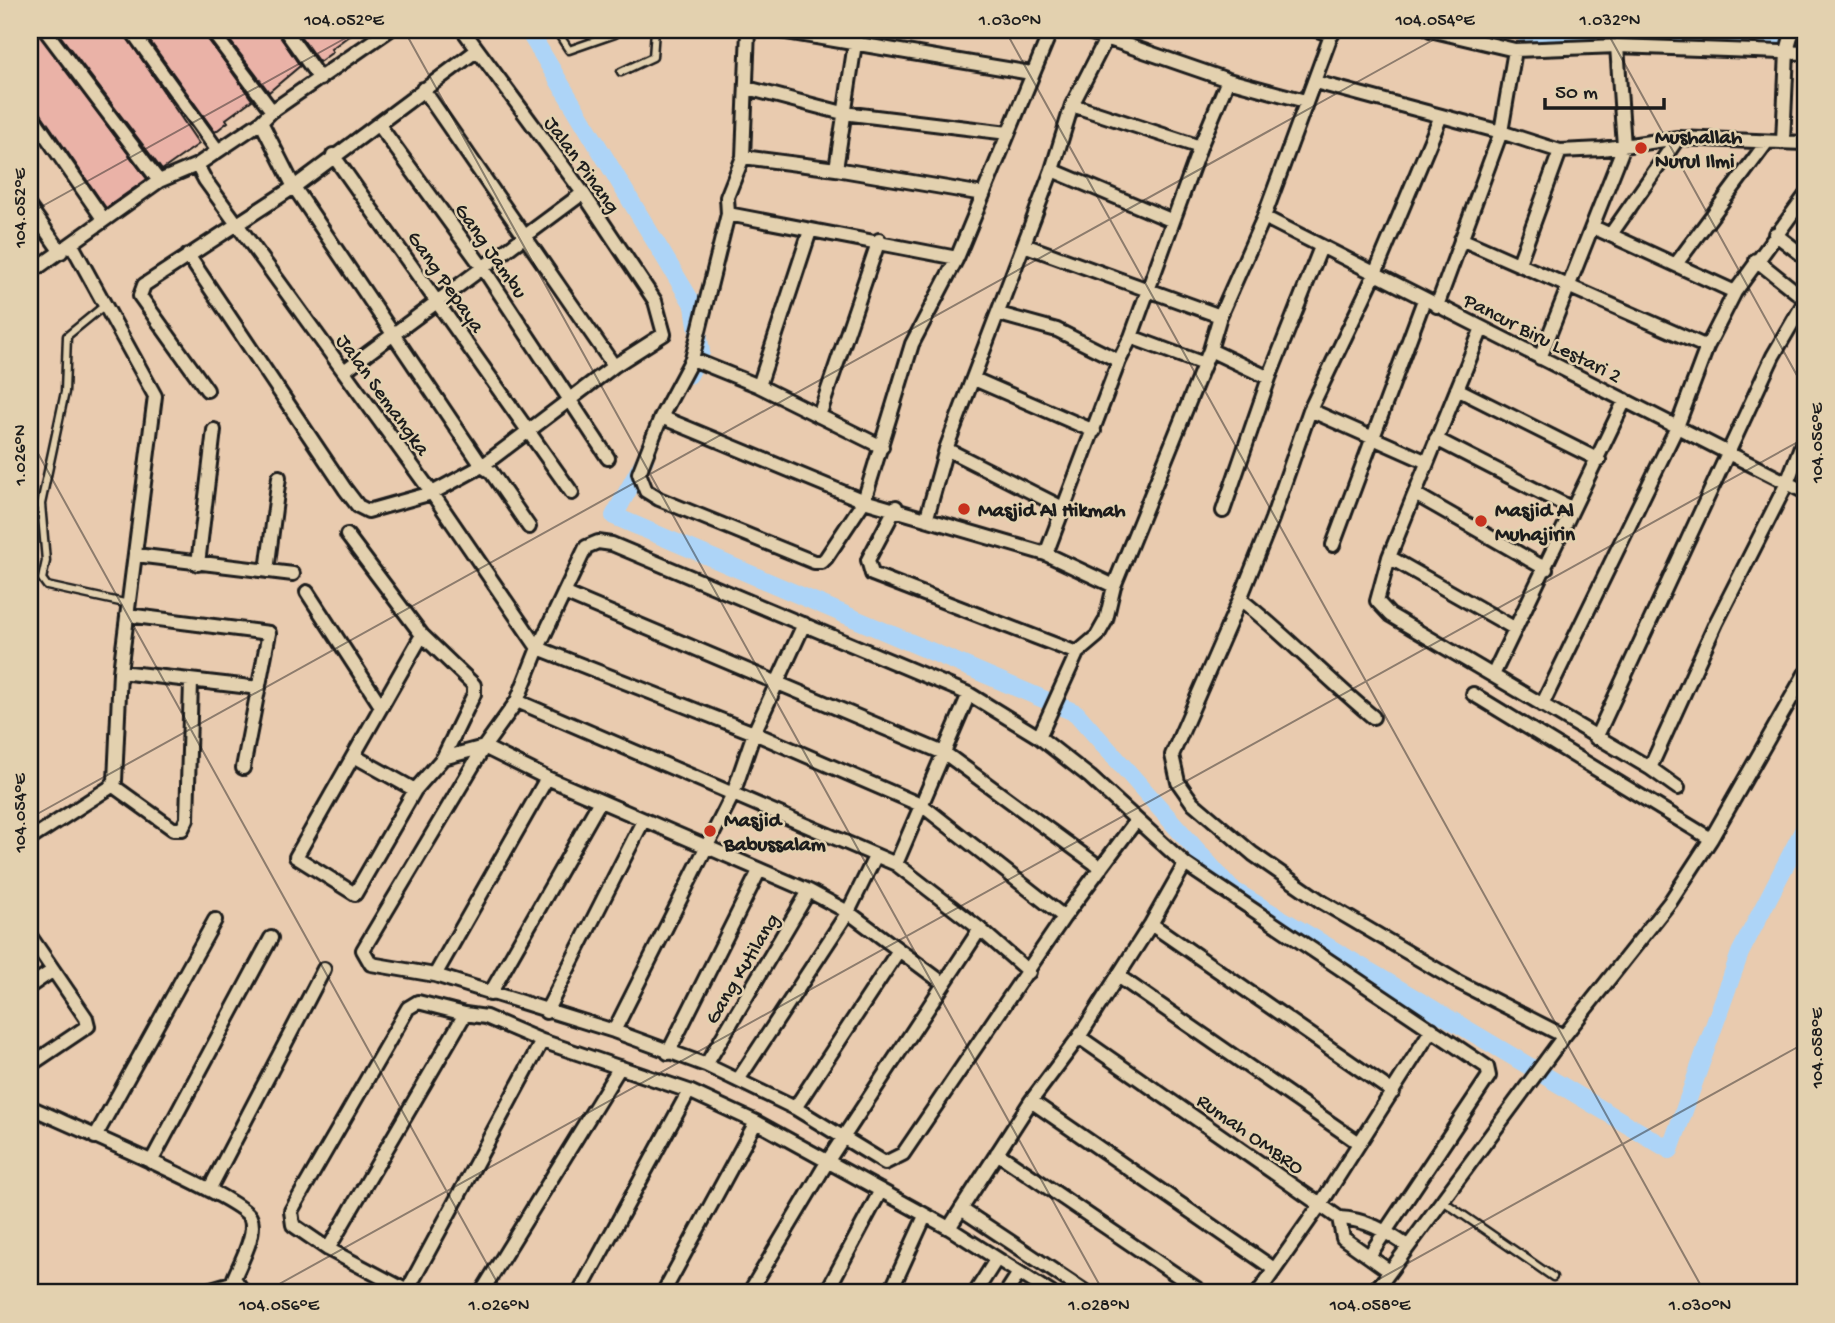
<svg xmlns="http://www.w3.org/2000/svg" width="1835" height="1323" font-family="'Gochi Hand',sans-serif">
	<rect width="100%" height="100%" fill="#e9cbaf"/>
	<filter id="ink" filterUnits="userSpaceOnUse"><feTurbulence type="fractalNoise" baseFrequency=".0143" numOctaves="2"/><feDisplacementMap in="SourceGraphic" scale="14" xChannelSelector="R" yChannelSelector="G"/><feConvolveMatrix kernelMatrix="1 2 1 2 8 2 1 2 1" color-interpolation-filters="sRGB"/></filter>
	<g filter="url(#ink)">
		<g fill="none" stroke-linecap="round" stroke-linejoin="round">
			<!-- canal -->
			<path stroke="#add4f7" stroke-width="18" d="M 528,30 L 694,306 L 701,352 L 689,375
				M 645,459 L 614,516 L 1076,713 L 1231,889 L 1670,1150 L 1740,953 L 1805,827"/>
			<!-- river -->
			<path stroke="#add4f7" stroke-width="28" d="M 1528,30 L 1731,44 L 1805,43"/>
		</g>
		<!-- building -->
		<path fill="#eab2a7" stroke="#1c1c1c" stroke-width="2" d="M 30,30 L 36,30 L 147,179 L 106,208 L 37,108 L 30,104 Z
			M 56,30 L 122,30 L 199,144 L 162,170 Z
			M 142,30 L 202,30 L 252,100 L 226,119 L 228,122 L 215,132 Z
			M 222,30 L 276,30 L 300,66 L 269,92 Z
			M 296,30 L 357,30 L 331,49 L 333,52 L 319,62 Z"/>
		<g fill="none" stroke-linecap="round" stroke-linejoin="round">
			<!-- lane casing -->
			<g stroke="#1c1c1c" stroke-width="11">
				<path id="lane" d="M 556,30 L 569,50 L 615,34
					M 621,72 L 653,57 L 655,30
					M 105,305 L 67,336 L 65,392 L 41,504 L 46,561 L 42,579 L 47,586 L 129,604
					M 30,507 L 41,504
					M 1443,1201 L 1553,1277"/>
			</g>
			<!-- street casing -->
			<g stroke="#1c1c1c" stroke-width="18">
				<path id="street" d="M 45,30 L 159,181
					M 131,30 L 218,151
					M 211,30 L 272,111
					M 285,30 L 320,79
					M 748,30 L 743,157 L 727,197 L 728,214 L 692,359 L 661,417 L 639,473 L 646,491 L 659,499 L 814,562 L 822,562 L 826,558 L 864,501 L 912,344 L 957,258 L 1051,30
					M 775,30 L 1031,73
					M 1083,30 L 1228,80 L 1305,101
					M 1317,30 L 1332,35
					M 1430,30 L 1515,50 L 1617,46 L 1805,53
					M 1315,82 L 1501,132 L 1560,151 L 1602,149 L 1678,138 L 1805,143
					M 747,88 L 843,113 L 1008,133
					M 423,89 L 614,366
					M 1072,105 L 1200,147
					M 30,113 L 104,220
					M 261,122 L 294,187 L 482,466 L 491,472 L 529,527
					M 379,125 L 483,268 L 608,458
					M 1783,142 L 1787,51 L 1793,30
					M 333,155 L 572,493
					M 743,157 L 836,169 L 983,194
					M 197,165 L 205,180 L 432,493 L 538,648 L 754,733 L 923,806 L 1064,917
					M 836,169 L 857,30
					M 1052,170 L 1173,221
					M 30,208 L 61,252
					M 728,214 L 957,258
					M 1264,217 L 1805,492
					M 1611,234 L 1678,138
					M 1775,234 L 1805,257
					M 1461,239 L 1707,347
					M 1024,245 L 1220,316
					M 188,255 L 345,489 L 358,506 L 368,511 L 432,493 L 482,466 L 614,366 L 664,334 L 655,301 L 583,193 L 463,30
					M 1756,260 L 1805,299
					M 1519,263 L 1560,151
					M 1676,264 L 1767,142
					M 30,273 L 159,181 L 197,165 L 261,122 L 272,111 L 389,30
					M 1735,292 L 1805,196
					M 1437,306 L 1501,132 L 1515,50
					M 999,314 L 1057,330 L 1119,361
					M 1482,328 L 1389,557 L 1377,601 L 1390,615 L 1650,768 L 1678,788
					M 1131,337 L 1204,364
					M 1210,350 L 1269,378
					M 1540,358 L 1624,146 L 1617,46
					M 692,359 L 759,386 L 882,447
					M 344,371 L 583,193
					M 974,379 L 1094,431
					M 759,386 L 810,231
					M 1457,389 L 1599,460
					M 207,390 L 140,296 L 144,285 L 294,187 L 476,51
					M 1310,410 L 1427,462
					M 819,416 L 879,240
					M 661,417 L 864,501 L 1046,554 L 1114,586
					M 1436,439 L 1571,508
					M 946,449 L 1065,509
					M 1415,494 L 1546,569
					M 896,507 L 868,560 L 872,574 L 1077,653
					M 1223,511 L 1269,378 L 1321,247
					M 927,517 L 946,449 L 1052,170 L 1072,105 L 1106,39
					M 347,535 L 422,635 L 474,685 L 474,694 L 443,758 L 415,790 L 355,894 L 296,857 L 422,635
					M 1333,545 L 1424,300
					M 1046,554 L 1119,361 L 1131,337 L 1200,147 L 1228,80
					M 136,555 L 293,574
					M 1389,557 L 1514,628
					M 198,564 L 214,430
					M 267,571 L 279,477
					M 307,592 L 381,706
					M 564,593 L 946,754 L 1101,868
					M 1240,599 L 1172,755 L 1178,782 L 1192,802 L 1253,854 L 1322,902 L 1458,982 L 1564,1036
					M 127,615 L 269,633 L 243,768
					M 120,672 L 259,688
					M 1493,675 L 1625,400
					M 1473,694 L 1711,839
					M 517,701 L 896,864 L 980,929 L 1029,972
					M 1542,705 L 1677,427 L 1707,347 L 1735,292 L 1593,227
					M 1373,717 C 1327,679 1287,636 1240,599 L 1272,519 L 1310,410 L 1374,276 L 1441,116
					M 1039,737 L 1077,653 L 1097,636 L 1106,620 L 1114,586 L 1210,350 L 1220,316 L 1264,217 L 1333,30
					M 1596,738 L 1773,356 L 1805,301
					M 354,756 L 415,790
					M 443,758 L 484,747 L 547,778 L 809,891 L 848,912 L 943,983
					M 1650,768 L 1716,623 L 1787,483 L 1805,436
					M 112,785 L 173,829 L 182,829 L 187,819 L 191,682
					M 1135,822 L 1064,917 L 903,1154 L 885,1163 L 795,1108 L 706,1065 L 614,1031 L 435,975 L 371,964 L 363,950 L 484,747 L 517,701 L 538,648 L 586,547 L 598,542 L 612,544 L 969,694 L 1039,737 L 1090,777 L 1185,864 L 1487,1067 L 1489,1076 L 1369,1256
					M 30,839 L 109,788 L 115,781 L 120,672 L 155,396 L 72,245
					M 896,864 L 969,694
					M 1151,924 L 1393,1092
					M 30,936 L 86,1018 L 88,1026 L 30,1065
					M 435,975 L 547,778
					M 1118,976 L 1359,1143
					M 30,986 L 52,971
					M 490,994 L 600,801
					M 546,1012 L 643,821
					M 614,1031 L 733,794 L 754,733 L 804,624
					M 1079,1037 L 1339,1218 L 1343,1238 L 1388,1270
					M 668,1053 L 759,871
					M 706,1065 L 809,891
					M 738,1080 L 848,912 L 875,857
					M 1031,1101 L 1274,1269
					M 30,1107 C 64,1123 237,1195 250,1217 C 258,1232 240,1263 234,1278 L 244,1293
					M 795,1108 L 899,950
					M 95,1137 L 215,920
					M 997,1153 L 1203,1293
					M 151,1162 L 271,938
					M 209,1190 L 324,969
					M 961,1209 L 1087,1293
					M 1339,1218 C 1365,1219 1386,1231 1407,1246
					M 949,1228 L 1031,1101 L 1079,1037 L 1151,924 L 1185,864
					M 328,1249 L 465,1014 L 486,1017 L 542,1041
					M 407,1291 L 542,1041 L 689,1091 L 756,1122 L 949,1228 L 1051,1293
					M 198,1293 L 235,1282
					M 411,1293 L 328,1249 L 293,1225 L 291,1211 L 408,1008 L 418,1002 L 465,1014
					M 481,1293 L 620,1067
					M 579,1293 L 689,1091
					M 663,1293 L 756,1122
					M 749,1293 L 829,1159 L 980,929
					M 826,1293 L 880,1192
					M 890,1293 L 925,1216
					M 975,1293 L 996,1260
					M 1006,1293 L 1019,1273
					M 1258,1293 L 1320,1205 L 1432,1029
					M 1374,1293 L 1564,1036 L 1670,902 L 1711,839 L 1805,674"/>
			</g>
			<!-- lane -->
			<use href="#lane" stroke="#e3d1af" stroke-width="6"/>
			<!-- street -->
			<use href="#street" stroke="#e3d1af" stroke-width="12"/>
		</g>
	</g>
	<!-- ticks -->
	<path fill="none" stroke="#1c1c1c" stroke-width="2" stroke-opacity="0.45" d="M 404,30 L 1104,1293M 1005,30 L 1705,1293M 1606,30 L 1805,390M 30,213 L 360,30M 30,439 L 503,1293M 30,818 L 1451,30M 263,1293 L 1805,438M 1354,1293 L 1805,1043"/>
	<!-- markers -->
	<g fill="#c8321e" stroke="#e3d1af" stroke-width="2.5">
		<circle cx="1641" cy="148" r="7"/>
		<circle cx="964" cy="509" r="7"/>
		<circle cx="1481" cy="521" r="7"/>
		<circle cx="710" cy="831" r="7"/>
	</g>
	<g text-anchor="middle" stroke-width="5" stroke-linejoin="round" paint-order="stroke">
		<!-- poi labels -->
		<g font-size="21" font-weight="bold" fill="#1c1c1c" stroke="#e3d1af" text-anchor="start">
			<text x="1655" y="143">Mushallah<tspan x="1655" dy="24">Nurul Ilmi</tspan></text>
			<text x="978" y="516">Masjid Al Hikmah</text>
			<text x="1495" y="516">Masjid Al<tspan x="1495" dy="24">Muhajirin</tspan></text>
			<text x="724" y="826">Masjid<tspan x="724" dy="24">Babussalam</tspan></text>
		</g>
		<!-- street labels -->
		<g font-size="21" fill="#1c1c1c" stroke="#e3d1af">
			<text transform="translate(583 164) rotate(54)" y="7">Jalan Pinang</text>
			<text transform="translate(492 250) rotate(55)" y="7">Gang Jambu</text>
			<text transform="translate(447 281) rotate(55)" y="7">Gang Pepaya</text>
			<text transform="translate(1543 337) rotate(27)" y="7">Pancur Biru Lestari 2</text>
			<text transform="translate(384 394) rotate(54)" y="7">Jalan Semangka</text>
			<text transform="translate(741 968) rotate(-59)" y="7">Gang Kutilang</text>
			<text transform="translate(1251 1133) rotate(35)" y="7">Rumah OMBRO</text>
		</g>
	</g>
	<!-- margin -->
	<rect width="1835" height="1323" fill="none" stroke="#e3d1af" stroke-width="77"/>
	<!-- scale -->
	<path d="M1545 98v10h119v-10" fill="none" stroke="#1c1c1c" stroke-width="3.5"/>
	<text x="1555" y="98" font-size="21" fill="#1c1c1c" stroke="#e3d1af" stroke-width="5" paint-order="stroke">50 m</text>
	<rect x="38" y="38" width="1759" height="1246" fill="none" stroke="#1c1c1c" stroke-width="2.5"/>
	<g font-size="18" text-anchor="middle" fill="#1c1c1c">
		<text x="344" y="25">104.052°E</text>
		<text x="1010" y="25">1.030°N</text>
		<text x="1435" y="25">104.054°E</text>
		<text x="1610" y="25">1.032°N</text>
		<text transform="translate(19 208) rotate(-90)" y="6">104.052°E</text>
		<text transform="translate(1816 443) rotate(-90)" y="6">104.056°E</text>
		<text transform="translate(19 455) rotate(-90)" y="6">1.026°N</text>
		<text transform="translate(19 813) rotate(-90)" y="6">104.054°E</text>
		<text transform="translate(1816 1048) rotate(-90)" y="6">104.058°E</text>
		<text x="279" y="1310">104.056°E</text>
		<text x="499" y="1310">1.026°N</text>
		<text x="1099" y="1310">1.028°N</text>
		<text x="1370" y="1310">104.058°E</text>
		<text x="1700" y="1310">1.030°N</text>
	</g>
</svg>
